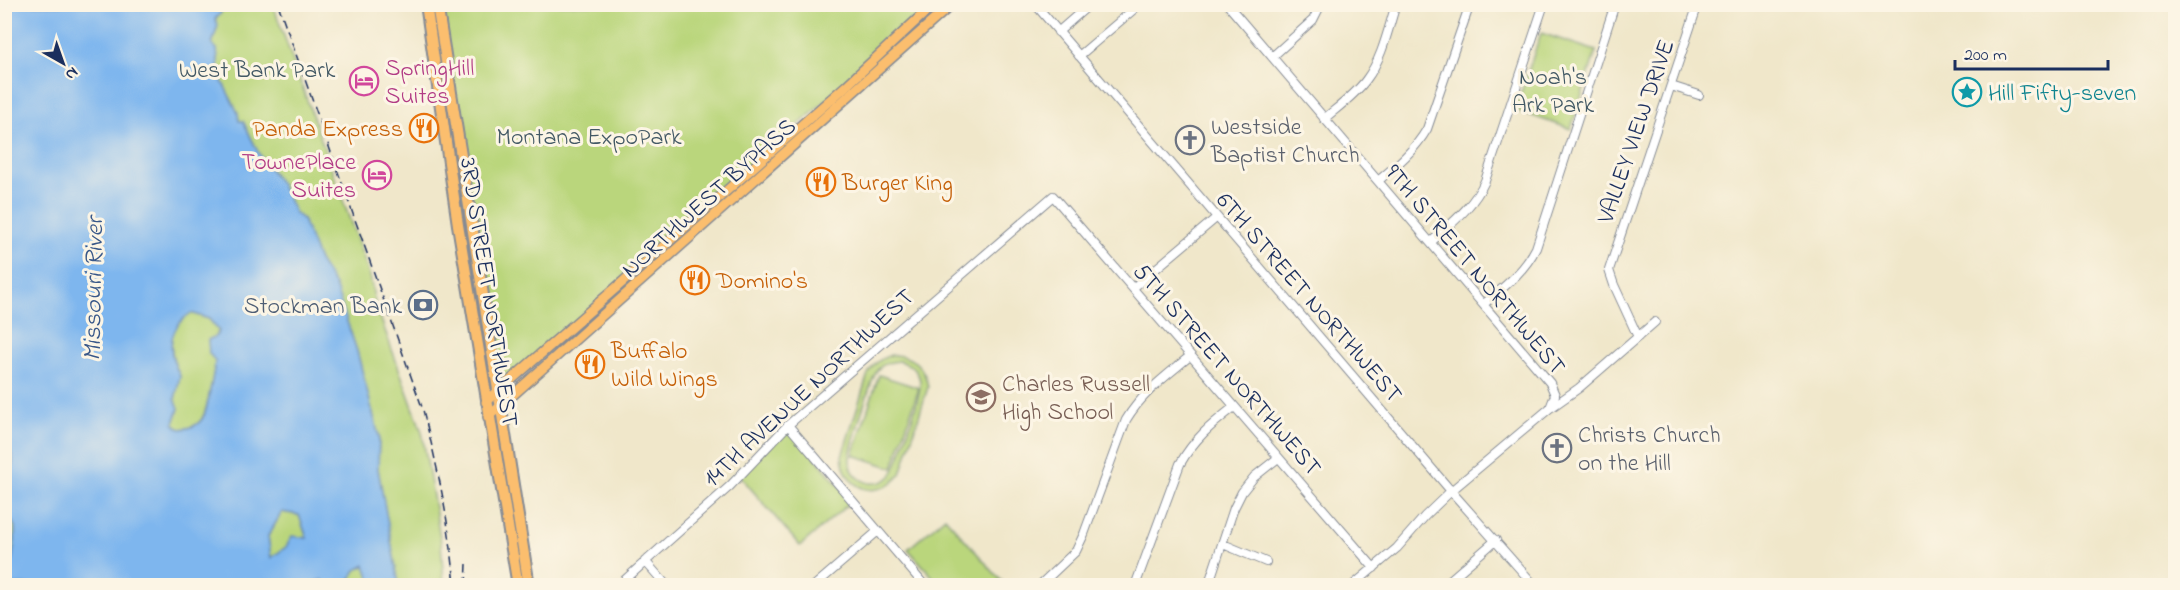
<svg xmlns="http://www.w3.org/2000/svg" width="2180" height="590" font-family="'Indie Flower',sans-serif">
	<rect width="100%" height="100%" fill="#fcf5e5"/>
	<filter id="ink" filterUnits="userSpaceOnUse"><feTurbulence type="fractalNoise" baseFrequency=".0167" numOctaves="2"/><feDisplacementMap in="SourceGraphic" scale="12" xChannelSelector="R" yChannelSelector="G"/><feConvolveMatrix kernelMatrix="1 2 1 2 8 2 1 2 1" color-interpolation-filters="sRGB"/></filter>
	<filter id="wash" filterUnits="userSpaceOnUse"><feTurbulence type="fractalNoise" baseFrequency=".008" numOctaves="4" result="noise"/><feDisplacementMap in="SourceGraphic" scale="24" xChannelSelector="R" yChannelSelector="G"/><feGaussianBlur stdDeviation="1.35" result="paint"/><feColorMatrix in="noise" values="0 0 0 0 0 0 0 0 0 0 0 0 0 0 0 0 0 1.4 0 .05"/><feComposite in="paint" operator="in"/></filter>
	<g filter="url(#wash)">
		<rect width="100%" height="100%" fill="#f0e7ca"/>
		<!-- green -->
		<path fill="#bad67b" stroke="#6a826c" stroke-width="1.5" fill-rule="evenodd" d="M 220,5 L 273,5 L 370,276 L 375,303 L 422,432 L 441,543 L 444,585 L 399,585 L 378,469 L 379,437 L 357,351 L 335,286 L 319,261 L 303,220 L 295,213 L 280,183 L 259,154 L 243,121 L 239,121 L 238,113 L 219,75 L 217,49 L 212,45 L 218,25 L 215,19 L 221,13 Z
			M 437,5 L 934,5 L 499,390 Z
			M 1541,33 L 1596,51 L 1571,129 L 1515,110 Z
			M 190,313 L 209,319 L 219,331 L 216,336 L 209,340 L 209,353 L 216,361 C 214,371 212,381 210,391 C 205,411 206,428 180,429 L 174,423 L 179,409 L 175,399 L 180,376 C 172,360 166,337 179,322 C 181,318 187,315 190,313 Z
			M 891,355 C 912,355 925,366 928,387 L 901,474 C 879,501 845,492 842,456 L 868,374 C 874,363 880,359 891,355 ZM 899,361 C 910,364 919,370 920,382 C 922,392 897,470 890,477 C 884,482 876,484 869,483 C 858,480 850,471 850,460 C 849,450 872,376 878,369 C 884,363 891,362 899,361 Z
			M 879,375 L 919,388 L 893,468 L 853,455 Z
			M 788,425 L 852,501 L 800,546 L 740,476 Z
			M 4,427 L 13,460 L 8,513 L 15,527 L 15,541 L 8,586 L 4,585 Z
			M 282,512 L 299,515 L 307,539 L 286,547 L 271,558 L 268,536 Z
			M 945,517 L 1005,585 L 940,585 L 908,549 Z
			M 365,565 L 372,585 L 347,586 L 356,570 Z"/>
		<!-- water -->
		<path fill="#7eb6ee" stroke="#4c72a6" stroke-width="1.5" fill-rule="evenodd" d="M 4,5 L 220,5 L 221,13 L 215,19 L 218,25 L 212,44 L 217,49 L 219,75 L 238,113 L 239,121 L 243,121 L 259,154 L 280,183 L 295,213 L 303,220 L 319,261 L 335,286 L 357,351 L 379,437 L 378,469 L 399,585 L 372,585 L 365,565 L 356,570 L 347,585 L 323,585 L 323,580 L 301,586 L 8,585 L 15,541 L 15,527 L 8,513 L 13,460 L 4,427 ZM 191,313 L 209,319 L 219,331 L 216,336 L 208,340 L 209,353 L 215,361 C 214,371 212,381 210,391 C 206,411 206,428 180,429 L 174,423 L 179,408 L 175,399 L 180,376 C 167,352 167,329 191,313 ZM 282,512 L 299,515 L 307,538 L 292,536 L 286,547 L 271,558 L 268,536 Z"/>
	</g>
	<g filter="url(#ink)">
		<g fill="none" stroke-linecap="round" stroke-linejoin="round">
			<!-- minor casing -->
			<g stroke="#868b94" stroke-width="10">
				<path id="minor" d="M 1035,4 L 1451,491 L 1535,586
					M 1227,4 L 1550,383 L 1555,395 L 1550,408 L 1451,491 L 1425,516 L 1397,548 L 1352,586
					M 1058,32 L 1090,4
					M 1079,56 L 1133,10 L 1128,4
					M 1272,57 L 1313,20 L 1321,4
					M 1671,86 L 1699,95
					M 1324,119 C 1338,107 1355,95 1366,80 C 1382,59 1388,30 1396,4
					M 1378,181 C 1397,165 1415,150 1427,129 L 1470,4
					M 1431,242 C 1452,223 1473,207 1485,181 L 1544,4
					M 1133,288 L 1216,218
					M 1484,304 C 1504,287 1524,272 1536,248 L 1615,4
					M 1638,337 L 1614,285 L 1609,270 L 1698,4
					M 1552,407 L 1579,388 L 1655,322
					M 788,425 L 925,586
					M 1223,544 L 1266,562
					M 645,561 L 667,586
					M 618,586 L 730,486 L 788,425 L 1053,196 L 1374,568
					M 814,586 L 878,531
					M 1039,586 L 1076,551 L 1084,534 L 1126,420 C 1142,393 1166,376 1190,356
					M 1135,586 L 1180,464 C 1194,439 1211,425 1234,407
					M 1208,586 L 1234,508 L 1242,492 L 1254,477 L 1278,458
					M 1443,586 L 1496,540"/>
			</g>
			<!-- major casing -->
			<g stroke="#868b94" stroke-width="12">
				<path id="major" d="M 486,402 L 846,86 L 934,4
					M 488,417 L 952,4"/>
			</g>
			<!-- highway casing -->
			<g stroke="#868b94" stroke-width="14">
				<path id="highway" d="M 426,4 L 458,225 L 518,586
					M 437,4 L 529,586"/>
			</g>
			<!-- minor -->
			<use href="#minor" stroke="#fff" stroke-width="8"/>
			<!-- major -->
			<use href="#major" stroke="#fbbe6e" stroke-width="9"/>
			<!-- highway -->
			<use href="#highway" stroke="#fbbe6e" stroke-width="10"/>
			<!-- rail -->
			<path stroke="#1b2f5e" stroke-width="1.5" stroke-dasharray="9 4.5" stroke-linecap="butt" d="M 278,4 L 423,410 C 438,468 450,526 455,586
				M 466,586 L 467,564"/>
		</g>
	</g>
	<!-- icons -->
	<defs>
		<g id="hotel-ring" transform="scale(1.5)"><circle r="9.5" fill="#fcf5e5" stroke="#d1479c" stroke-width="1.5"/><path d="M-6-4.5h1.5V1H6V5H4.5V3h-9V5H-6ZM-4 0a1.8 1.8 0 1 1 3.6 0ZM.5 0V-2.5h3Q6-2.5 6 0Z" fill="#d1479c"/></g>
		<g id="sight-ring" transform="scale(1.5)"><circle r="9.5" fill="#fcf5e5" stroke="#0f9aa8" stroke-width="1.5"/><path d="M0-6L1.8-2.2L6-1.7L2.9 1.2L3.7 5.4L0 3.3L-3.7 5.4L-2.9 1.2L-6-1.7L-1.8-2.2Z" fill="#0f9aa8"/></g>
		<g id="restaurant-ring" transform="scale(1.5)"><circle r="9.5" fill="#fcf5e5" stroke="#e8710a" stroke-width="1.5"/><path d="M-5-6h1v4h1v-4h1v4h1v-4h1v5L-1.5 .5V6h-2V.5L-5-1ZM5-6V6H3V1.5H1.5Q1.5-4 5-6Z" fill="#e8710a"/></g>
		<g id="church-ring" transform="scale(1.5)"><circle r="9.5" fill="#fcf5e5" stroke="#6b7280" stroke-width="1.5"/><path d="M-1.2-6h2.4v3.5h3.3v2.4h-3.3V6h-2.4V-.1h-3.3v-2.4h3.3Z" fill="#6b7280"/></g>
		<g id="bank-ring" transform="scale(1.5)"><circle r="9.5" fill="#fcf5e5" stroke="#5c6f8a" stroke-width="1.5"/><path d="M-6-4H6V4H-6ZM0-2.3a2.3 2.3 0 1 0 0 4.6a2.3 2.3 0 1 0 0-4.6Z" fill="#5c6f8a"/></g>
		<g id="school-ring" transform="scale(1.5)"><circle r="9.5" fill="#fcf5e5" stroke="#8d6e63" stroke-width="1.5"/><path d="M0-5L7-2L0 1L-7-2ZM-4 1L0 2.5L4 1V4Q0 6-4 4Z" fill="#8d6e63"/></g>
	</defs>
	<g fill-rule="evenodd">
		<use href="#hotel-ring" x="364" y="81"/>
		<use href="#sight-ring" x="1967" y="92"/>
		<use href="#restaurant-ring" x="424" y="128"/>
		<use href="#church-ring" x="1190" y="140"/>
		<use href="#hotel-ring" x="377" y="175"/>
		<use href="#restaurant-ring" x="821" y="182"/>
		<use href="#restaurant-ring" x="695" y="280"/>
		<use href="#bank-ring" x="423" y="305"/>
		<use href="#restaurant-ring" x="590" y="364"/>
		<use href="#school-ring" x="981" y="397"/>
		<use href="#church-ring" x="1557" y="448"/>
	</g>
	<g text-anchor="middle" stroke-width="6" stroke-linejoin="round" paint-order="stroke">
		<!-- hotel labels -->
		<g font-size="24" fill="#b23c85" stroke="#fcf5e5" text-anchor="start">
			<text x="385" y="75">SpringHill<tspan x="385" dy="28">Suites</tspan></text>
			<text x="356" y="169" text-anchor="end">TownePlace<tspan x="356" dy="28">Suites</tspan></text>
		</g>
		<!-- park labels -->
		<g font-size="24" fill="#435965" stroke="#fcf5e5">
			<text x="257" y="77">West Bank Park</text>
			<text x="1553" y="84">Noah's<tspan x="1553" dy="28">Ark Park</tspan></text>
			<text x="589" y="144">Montana ExpoPark</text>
		</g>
		<!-- culture labels -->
		<g font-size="24" fill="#0d838f" stroke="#fcf5e5" text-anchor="start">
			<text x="1988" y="100">Hill Fifty-seven</text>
		</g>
		<!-- worship labels -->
		<g font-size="24" fill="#5b616d" stroke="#fcf5e5" text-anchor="start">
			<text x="1211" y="134">Westside<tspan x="1211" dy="28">Baptist Church</tspan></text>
			<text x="1578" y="442">Christs Church<tspan x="1578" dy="28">on the Hill</tspan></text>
		</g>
		<!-- food labels -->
		<g font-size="24" fill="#c56008" stroke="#fcf5e5" text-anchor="start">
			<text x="403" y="136" text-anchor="end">Panda Express</text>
			<text x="842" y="190">Burger King</text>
			<text x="716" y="288">Domino's</text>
			<text x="611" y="358">Buffalo<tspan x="611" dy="28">Wild Wings</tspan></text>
		</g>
		<!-- street labels -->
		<g font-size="24" fill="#1b2f5e" stroke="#fcf5e5">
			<text transform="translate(1635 131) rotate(-71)" y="8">VALLEY VIEW DRIVE</text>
			<text transform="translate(708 197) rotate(-42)" y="8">NORTHWEST BYPASS</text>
			<text transform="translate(1476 269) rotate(50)" y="8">9TH STREET NORTHWEST</text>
			<text transform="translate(490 292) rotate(81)" y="8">3RD STREET NORTHWEST</text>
			<text transform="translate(1310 297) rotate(49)" y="8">6TH STREET NORTHWEST</text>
			<text transform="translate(1228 369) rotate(49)" y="8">5TH STREET NORTHWEST</text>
			<text transform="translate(808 387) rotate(-43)" y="8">14TH AVENUE NORTHWEST</text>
		</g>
		<!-- service labels -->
		<g font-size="24" fill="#4e5e75" stroke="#fcf5e5" text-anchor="end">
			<text x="402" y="313">Stockman Bank</text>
		</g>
		<!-- education labels -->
		<g font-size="24" fill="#785e54" stroke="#fcf5e5" text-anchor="start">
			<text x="1002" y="391">Charles Russell<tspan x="1002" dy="28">High School</tspan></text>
		</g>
		<!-- water labels -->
		<g font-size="26" font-style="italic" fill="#395889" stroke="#fcf5e5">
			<text transform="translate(92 289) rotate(-89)" y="9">Missouri River</text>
		</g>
	</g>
	<!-- margin -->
	<rect width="2180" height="590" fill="none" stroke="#fcf5e5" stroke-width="24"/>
	<!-- north arrow -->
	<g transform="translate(63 63) rotate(140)" stroke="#fcf5e5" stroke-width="4.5" paint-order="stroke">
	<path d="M0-4.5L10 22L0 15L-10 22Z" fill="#1b2f5e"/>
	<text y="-9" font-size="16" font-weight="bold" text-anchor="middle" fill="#1b2f5e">N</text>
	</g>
	<!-- scale -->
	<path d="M1955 60v9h153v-9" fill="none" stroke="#1b2f5e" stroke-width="3"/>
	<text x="1964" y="60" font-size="18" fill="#1b2f5e" stroke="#fcf5e5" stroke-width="4.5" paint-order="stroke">200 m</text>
</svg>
